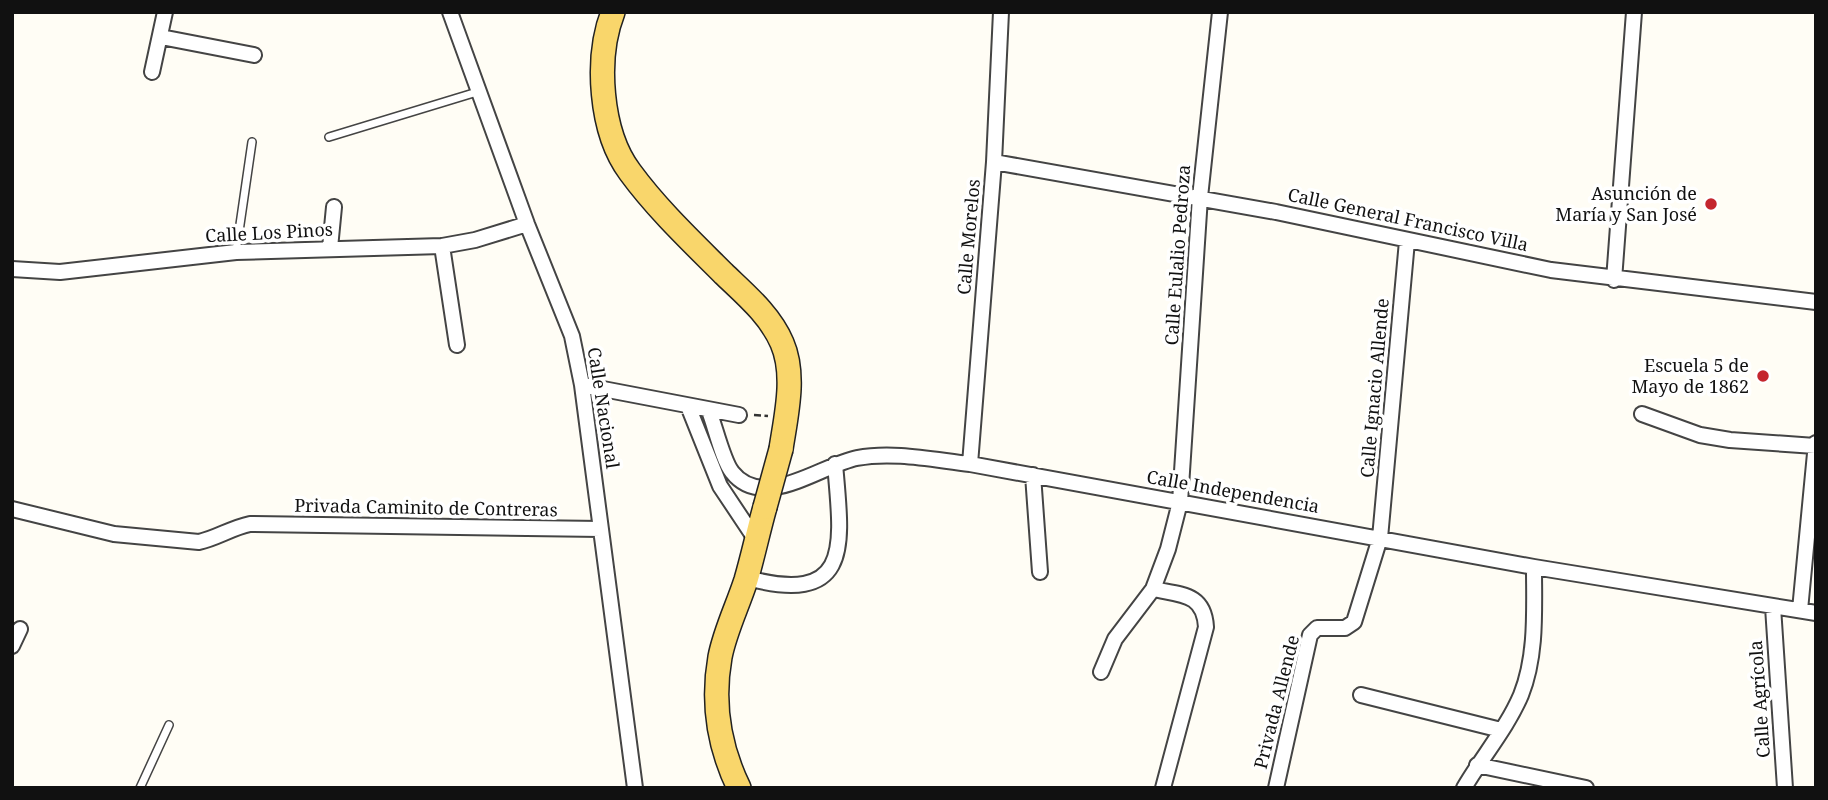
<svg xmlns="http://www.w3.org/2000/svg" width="1828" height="800" font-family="'Noto Serif',serif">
	<rect width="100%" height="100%" fill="#fffdf5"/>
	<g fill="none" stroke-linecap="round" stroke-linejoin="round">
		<!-- service casing -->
		<g stroke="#444" stroke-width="10">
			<path id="service" d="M 329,137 L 477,92
				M 236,252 L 252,142
				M 140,788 L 169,725"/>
		</g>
		<!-- minor casing -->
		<g stroke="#444" stroke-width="18">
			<path id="minor" d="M 450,12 L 527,224 L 572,336 L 582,385 L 635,788
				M 161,37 L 254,55
				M 152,72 L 165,12
				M 994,162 L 1276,212 L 1551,270 L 1816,302
				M 442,246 L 457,345
				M 330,248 L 334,207
				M 12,269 L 60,272 L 236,252 L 442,246 L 475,240 L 527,224
				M 1614,280 L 1634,12
				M 582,385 L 739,415
				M 688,406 L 720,486 L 756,540
				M 709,411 C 715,426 723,461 732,472 C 763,512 821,465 857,458 C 893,451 934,460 970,464 L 1534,567 L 1816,613
				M 1642,414 L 1700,435 L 1730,440 L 1815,446
				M 970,464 L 994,162 L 1001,12
				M 1033,475 L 1040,572
				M 12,509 L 114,534 L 199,542 C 217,538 231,528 250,524 L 601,529
				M 747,578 C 853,606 842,545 835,464
				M 1153,589 C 1181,595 1204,593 1206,627 L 1163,788
				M 1773,607 L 1785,788
				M 1800,610 L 1816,443
				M 12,646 L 20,629
				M 1101,672 L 1115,639 L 1153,589 L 1168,549 L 1180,502 L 1200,197 L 1220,12
				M 1361,695 L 1501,730
				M 1477,765 L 1586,788
				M 1276,788 L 1310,635 L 1317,628 L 1345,628 L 1354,622 L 1380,538 L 1407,241
				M 1464,788 C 1482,757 1507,728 1521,695 C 1537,655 1534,609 1534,567"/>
		</g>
		<!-- primary casing -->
		<g stroke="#222" stroke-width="26">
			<path id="primary" d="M 613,12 C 595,58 600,132 630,172 C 657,209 692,242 724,274 C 746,295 770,315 782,343 C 796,375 786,416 781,449
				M 739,788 C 719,747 712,702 720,657 C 725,631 738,605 746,580 C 753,556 758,532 765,507"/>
		</g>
		<!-- path -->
		<path stroke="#333" stroke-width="2.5" stroke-dasharray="7 3.5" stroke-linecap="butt" d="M 754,415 L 768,416"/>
		<!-- service -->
		<use href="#service" stroke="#fff" stroke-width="7"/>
		<!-- minor -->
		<use href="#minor" stroke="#fff" stroke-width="14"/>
		<!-- primary -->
		<use href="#primary" stroke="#f9d66b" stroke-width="23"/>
		<!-- primary-bridge casing -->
		<g stroke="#222" stroke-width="26" stroke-linecap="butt">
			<path id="primary-bridge" d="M 765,507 L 781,449"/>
		</g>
		<!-- primary-bridge -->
		<use href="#primary-bridge" stroke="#f9d66b" stroke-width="23"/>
	</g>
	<!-- markers -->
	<g fill="#c4262e" stroke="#fff" stroke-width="2.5">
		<circle cx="1711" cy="204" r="7"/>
		<circle cx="1763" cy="376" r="7"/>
	</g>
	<g text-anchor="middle" stroke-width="7" stroke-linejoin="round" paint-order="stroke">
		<!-- poi labels -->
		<g font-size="18" fill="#111" stroke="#fff" text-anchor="end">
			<text x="1697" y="200">Asunción de<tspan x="1697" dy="21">María y San José</tspan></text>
			<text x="1749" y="372">Escuela 5 de<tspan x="1749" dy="21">Mayo de 1862</tspan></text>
		</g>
		<!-- street labels -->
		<g font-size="18" fill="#111" stroke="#fff">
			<text transform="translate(1408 220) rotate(12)" y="6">Calle General Francisco Villa</text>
			<text transform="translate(269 233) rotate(-3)" y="6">Calle Los Pinos</text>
			<text transform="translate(969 237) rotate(-85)" y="6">Calle Morelos</text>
			<text transform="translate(1178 255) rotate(-86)" y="6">Calle Eulalio Pedroza</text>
			<text transform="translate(1375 388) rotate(-85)" y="6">Calle Ignacio Allende</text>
			<text transform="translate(603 408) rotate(81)" y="6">Calle Nacional</text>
			<text transform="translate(1233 492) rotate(10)" y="6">Calle Independencia</text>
			<text transform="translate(426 508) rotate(1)" y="6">Privada Caminito de Contreras</text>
			<text transform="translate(1760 699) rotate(-94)" y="6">Calle Agrícola</text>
			<text transform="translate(1277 702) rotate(-76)" y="6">Privada Allende</text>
		</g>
	</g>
	<!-- border -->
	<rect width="1828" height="800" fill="none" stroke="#111111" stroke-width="28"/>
</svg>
